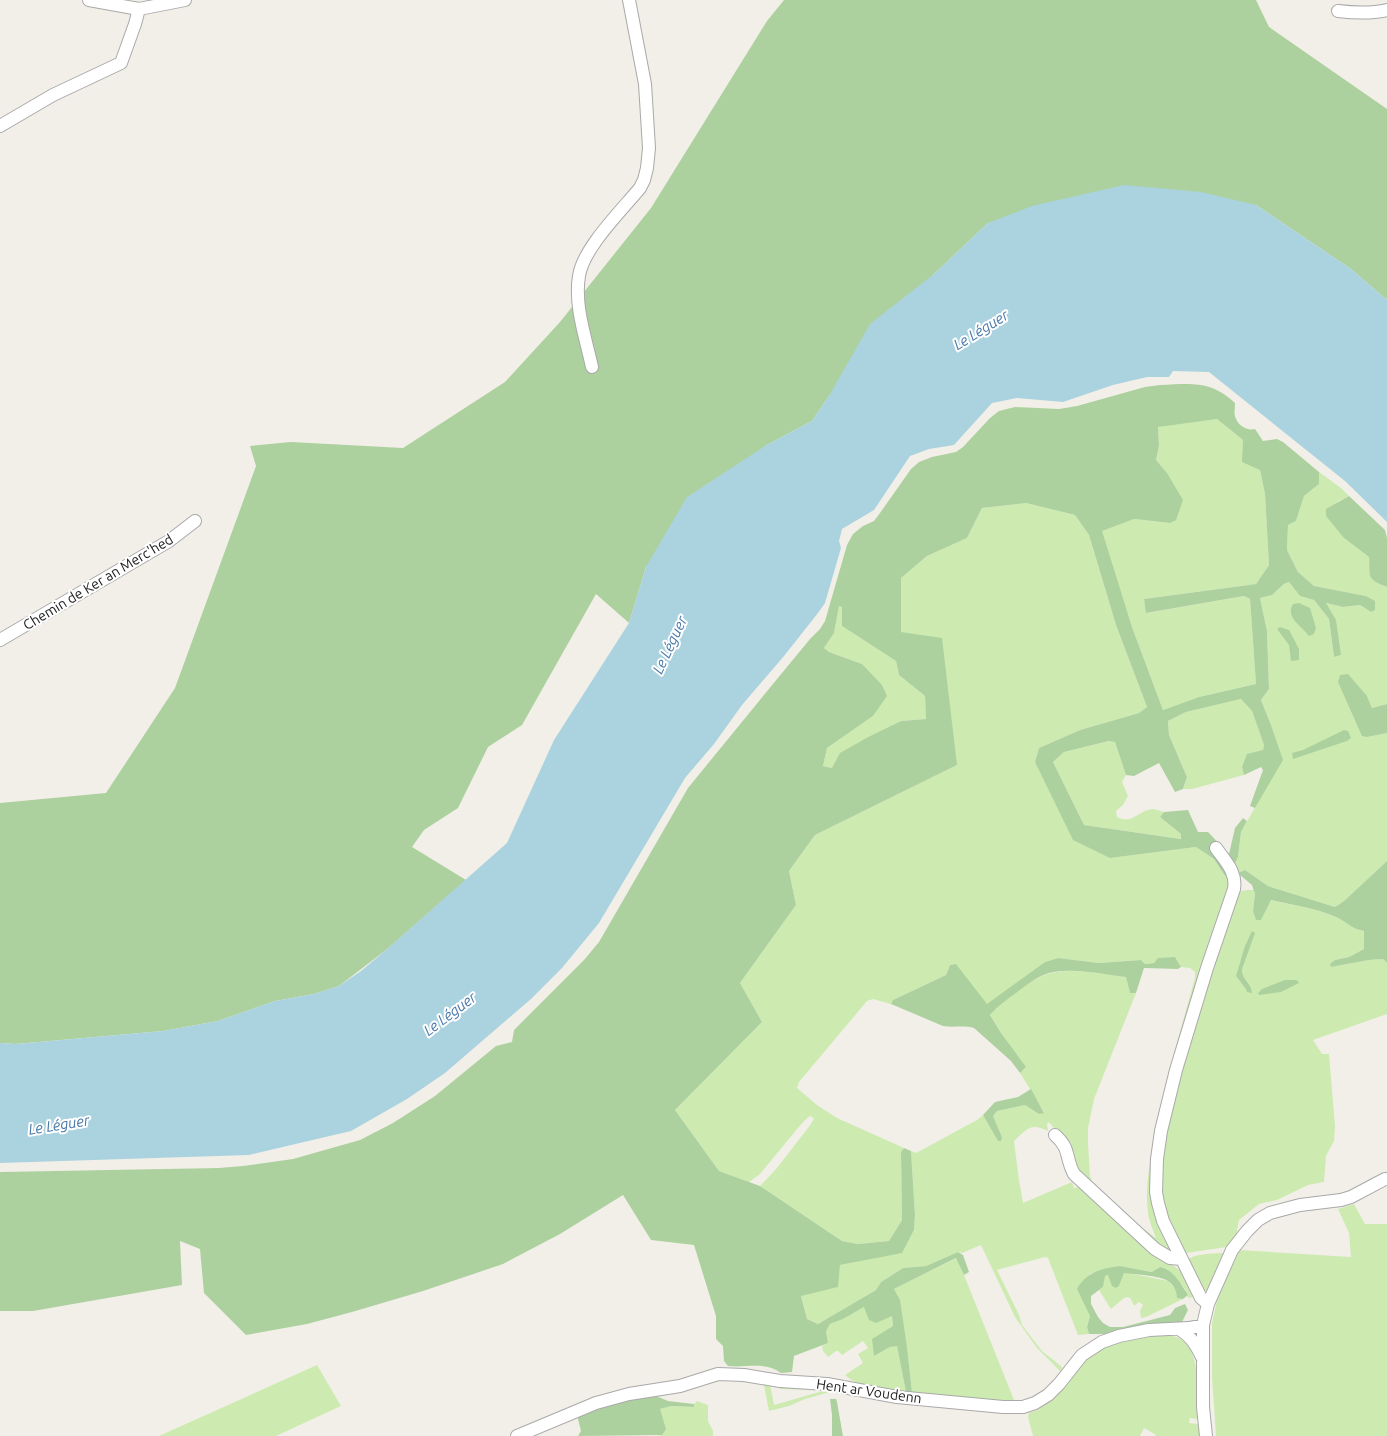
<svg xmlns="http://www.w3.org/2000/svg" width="1387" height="1436" font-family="Ubuntu,sans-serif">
	<rect width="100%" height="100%" fill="#f2efe9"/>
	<!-- grass -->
	<path fill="#cdebb0" d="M 1217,419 L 1243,440 L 1260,470 L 1265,494 L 1269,565 L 1256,584 L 1144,599 L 1147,613 L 1244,596 L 1250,599 L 1256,684 L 1199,697 L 1163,710 L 1132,627 L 1101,531 L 1134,519 L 1170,523 L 1167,473 L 1156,460 L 1159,446 L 1158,426 Z
		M 1319,472 L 1341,488 L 1349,496 L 1337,502 L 1344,538 L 1369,557 C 1370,577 1367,579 1387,587 L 1387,704 L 1372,708 L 1367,696 L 1367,737 L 1387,733 L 1387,861 L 1344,901 L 1335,907 L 1268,886 L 1245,870 L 1240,872 L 1240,875 L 1234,866 L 1238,857 L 1241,832 L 1282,760 L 1271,725 L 1261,700 L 1269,689 L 1267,631 L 1260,598 L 1272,595 L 1284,584 L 1289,582 L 1300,596 L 1314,600 L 1329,619 L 1334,657 L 1341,655 L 1326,603 L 1343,607 L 1360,605 L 1371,612 L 1366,596 L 1314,586 L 1298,572 L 1287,550 L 1288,525 L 1296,521 L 1304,496 L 1319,484 Z
		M 1026,503 L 1075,515 L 1089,535 L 1116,625 L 1147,707 L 1139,713 L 1080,730 L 1039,748 L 1035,762 L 1110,858 L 1196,847 L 1214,859 L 1225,876 L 1229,872 L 1231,882 L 1155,1160 L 1175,1253 L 1160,1248 L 1077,1171 L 1071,1143 L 1052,1126 L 1049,1122 L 1047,1124 L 1048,1131 C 1030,1122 1027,1129 1014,1141 L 1019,1180 L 1023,1203 L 1072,1182 L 1074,1188 L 1079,1187 L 1155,1253 L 1178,1269 L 1186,1276 L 1195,1294 L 1193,1297 L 1188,1298 C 1187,1286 1172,1274 1160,1267 L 1153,1272 L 1120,1266 L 1090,1274 L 1090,1316 L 1087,1327 L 1089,1334 L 1078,1335 L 1048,1258 L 1045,1257 L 997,1270 L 1019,1315 L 1022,1325 L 1042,1351 L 1062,1367 L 1062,1369 L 1060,1371 L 1037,1348 L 1015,1317 L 981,1245 L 962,1253 L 958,1252 L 926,1266 L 903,1268 L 881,1282 L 876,1290 L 818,1324 L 807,1319 L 801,1295 L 837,1287 L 840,1265 L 902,1252 L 914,1230 L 915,1215 L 911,1151 L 916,1153 L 977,1120 L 983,1115 L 998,1140 L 1002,1137 L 993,1116 L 997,1111 L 1025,1105 L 1039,1114 L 1044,1112 L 1020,1073 L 1025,1068 L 1001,1033 L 990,1015 C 1005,999 1035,974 1057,972 C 1079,969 1104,974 1126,977 L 1130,993 L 1136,993 L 1094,1099 L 1088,1128 L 1088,1143 L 1090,1176 L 1092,1182 L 1116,1205 L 1137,1224 L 1156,1238 C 1153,1230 1149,1221 1148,1213 C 1145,1190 1149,1167 1153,1144 C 1163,1088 1180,1033 1195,978 L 1195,972 L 1190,968 L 1181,967 L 1175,957 L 1154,963 L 1145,964 L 1141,960 L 1099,963 L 1058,958 L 1045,962 L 987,1005 L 950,965 L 946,975 L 893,1000 L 891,1004 L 873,999 L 867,1001 L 799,1082 L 797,1088 L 817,1105 L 837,1118 L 904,1148 L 901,1152 L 902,1220 L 889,1241 L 858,1244 L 842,1241 L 760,1186 L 777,1168 L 811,1124 L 814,1118 L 810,1116 L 803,1122 L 760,1174 L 749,1182 L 719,1171 L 675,1110 L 762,1022 L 740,983 L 796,905 L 789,871 L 815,835 L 957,765 L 901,632 L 901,578 L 927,556 L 967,538 L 982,508 Z
		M 839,605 L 842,607 L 842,626 L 896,661 L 899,675 L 925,696 L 926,719 L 901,721 L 870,736 L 832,768 L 823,766 L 827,748 L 873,716 L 862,664 L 829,652 L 824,648 L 834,633 Z
		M 1241,699 L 1252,711 L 1264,745 L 1263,750 L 1242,767 L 1244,775 L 1192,789 L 1183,789 L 1187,777 L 1169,735 L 1168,721 L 1186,712 Z
		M 1110,741 L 1115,742 L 1126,775 L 1122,782 L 1128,796 L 1123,805 L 1116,811 L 1117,817 C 1133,825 1137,811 1152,809 C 1155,809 1160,811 1164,812 L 1160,817 L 1181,834 L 1182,839 L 1084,825 L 1053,762 L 1064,752 Z
		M 1248,890 L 1254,890 L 1255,894 L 1253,911 L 1261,919 L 1270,900 C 1292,905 1315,908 1336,917 C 1347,922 1351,929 1364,931 L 1364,949 L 1349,957 L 1335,960 L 1331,967 L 1369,960 L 1383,959 L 1387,963 L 1387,1014 L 1313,1040 L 1322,1054 L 1329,1054 L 1335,1126 L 1334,1141 L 1326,1156 L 1324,1182 L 1308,1185 L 1277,1200 L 1259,1204 L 1239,1220 L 1237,1230 L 1239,1235 L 1227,1247 L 1186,1253 L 1182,1251 L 1161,1208 L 1165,1121 L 1237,893 L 1241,891 Z
		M 1354,1204 L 1365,1224 L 1387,1224 L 1387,1436 L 1216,1436 L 1212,1377 L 1212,1323 L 1218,1296 L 1240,1250 L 1351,1257 L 1349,1233 L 1338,1209 Z
		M 1222,1253 L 1224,1253 L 1208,1290 L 1203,1291 L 1186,1261 C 1194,1253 1211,1254 1222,1253 Z
		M 957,1258 L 964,1275 L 1014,1400 L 1009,1402 L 912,1392 L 907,1347 L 894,1289 Z
		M 1124,1272 L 1168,1281 L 1177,1291 L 1178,1298 L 1183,1299 L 1146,1317 L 1141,1318 L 1140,1311 L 1143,1305 L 1139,1302 L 1134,1306 L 1131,1299 L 1128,1297 L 1124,1298 L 1111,1309 L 1099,1290 L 1103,1287 L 1104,1276 L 1108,1275 L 1116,1288 L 1119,1286 Z
		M 864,1307 L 892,1315 L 893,1326 L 874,1356 L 890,1347 L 897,1345 L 906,1392 C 885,1389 862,1390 845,1375 L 863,1363 L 858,1354 L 868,1348 L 863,1341 L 842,1355 L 838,1351 L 836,1351 L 828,1357 L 823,1351 L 822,1346 L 828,1343 L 826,1331 L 830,1324 L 843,1319 Z
		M 1152,1335 C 1160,1335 1168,1334 1176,1337 C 1197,1344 1197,1373 1197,1392 C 1197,1400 1199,1411 1197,1419 L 1190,1418 L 1189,1423 L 1198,1424 L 1201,1436 L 1155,1436 L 1156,1435 L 1144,1428 L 1140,1436 L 1033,1436 L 1028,1417 L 1029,1413 L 1038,1410 L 1045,1404 L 1089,1356 L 1110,1344 Z
		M 317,1365 L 341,1406 L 276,1436 L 159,1436 Z
		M 767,1384 L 770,1384 L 774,1405 L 823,1391 L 821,1390 L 780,1389 L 779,1385 L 829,1390 L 830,1392 L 805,1399 L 789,1406 L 769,1411 L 764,1385 Z
		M 697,1401 L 708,1405 L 708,1421 L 713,1431 L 713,1436 L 657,1436 L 662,1435 L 660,1409 L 670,1406 L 694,1407 L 694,1404 Z"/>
	<!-- forest -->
	<path fill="#add19e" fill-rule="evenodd" d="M 784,0 L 1256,0 L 1269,27 L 1387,109 L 1387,300 L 1351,269 L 1256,205 L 988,223 L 934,274 L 829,396 L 812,421 L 765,446 L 646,567 L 629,623 L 596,594 L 522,725 L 488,747 L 458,808 L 424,830 L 412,847 L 466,880 L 386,950 L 339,986 L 314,994 L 275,1001 L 218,1021 L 163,1031 L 16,1044 L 0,1043 L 0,803 L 106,793 L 175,688 L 256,466 L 250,446 L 291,442 L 403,448 L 505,382 L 560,322 L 651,208 L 767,21 Z
		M 1160,385 C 1192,384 1210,380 1235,403 C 1235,407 1234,413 1235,416 C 1237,425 1247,431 1255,429 L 1263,441 L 1277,439 L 1283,442 L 1319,472 L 1319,484 L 1304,496 L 1296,521 L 1288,525 L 1287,550 L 1298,572 L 1314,586 L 1366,596 L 1375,601 L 1375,610 L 1371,612 L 1360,605 L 1343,607 L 1326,603 L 1336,620 L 1341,655 L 1334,657 L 1329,619 L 1314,600 L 1300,596 L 1289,582 L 1284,584 L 1272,595 L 1260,598 L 1267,631 L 1269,689 L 1261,700 L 1271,725 L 1283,760 L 1255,808 L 1250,806 L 1263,770 L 1261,767 L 1244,775 L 1242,767 L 1247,754 L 1263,750 L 1264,745 L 1252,711 L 1241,699 L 1186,712 L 1168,721 L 1169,735 L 1187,777 L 1183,789 L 1175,792 L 1159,763 L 1134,776 L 1126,775 L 1115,742 L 1109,741 L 1064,752 L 1053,762 L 1084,825 L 1181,839 L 1181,834 L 1160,817 L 1164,812 L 1188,810 L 1198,832 L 1208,832 L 1229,854 L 1235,828 L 1243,818 L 1247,821 L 1241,832 L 1238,857 L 1234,866 L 1225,876 L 1214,859 L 1196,847 L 1110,858 L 1073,840 L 1035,762 L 1039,748 L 1080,730 L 1139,713 L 1147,707 L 1116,625 L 1089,535 L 1075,515 L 1026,503 L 982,508 L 967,538 L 927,556 L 901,578 L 901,632 L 942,638 L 957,765 L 815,835 L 789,871 L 796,905 L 740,983 L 762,1022 L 675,1110 L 719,1171 L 760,1186 L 842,1241 L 858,1244 L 889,1241 L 902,1220 L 901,1152 L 904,1148 L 911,1151 L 915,1215 L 914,1230 L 902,1253 L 840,1265 L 838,1287 L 801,1296 L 807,1319 L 818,1324 L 876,1290 L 881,1282 L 903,1268 L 926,1266 L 958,1252 L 963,1255 L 969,1272 L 964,1275 L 956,1258 L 894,1289 L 900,1300 L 907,1347 L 912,1392 L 906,1392 L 897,1346 L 890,1347 L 874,1356 L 872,1339 L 893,1326 L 892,1316 L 876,1323 L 869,1320 L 864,1307 L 843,1319 L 830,1324 L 826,1331 L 828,1343 L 794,1356 L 792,1372 L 781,1373 C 764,1361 748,1368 728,1366 L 724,1361 L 723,1346 L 716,1339 L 716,1316 L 694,1245 L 651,1240 L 623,1195 L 560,1234 L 503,1264 L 423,1291 L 352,1312 L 307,1324 L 246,1335 L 204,1293 L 200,1249 L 180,1241 L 182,1285 L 33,1311 L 0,1311 L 0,1172 L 219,1168 L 243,1166 L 293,1159 L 360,1140 L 393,1123 L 435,1096 L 496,1046 L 512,1042 L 514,1030 L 584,960 L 599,942 L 688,788 L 768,690 L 810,639 L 820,629 L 825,621 L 847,545 L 853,534 L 863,526 L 874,521 L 880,513 L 911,469 L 919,462 L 932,457 L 956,452 L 963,447 L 990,418 L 999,411 L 1015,407 L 1059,409 L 1077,406 L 1145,387 ZM 1217,419 L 1243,440 L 1242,462 L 1260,470 L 1265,494 L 1269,565 L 1256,584 L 1144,599 L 1146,613 L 1244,596 L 1250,599 L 1256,684 L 1199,697 L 1163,710 L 1132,627 L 1102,531 L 1134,519 L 1170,523 L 1176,520 L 1183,500 L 1167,473 L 1156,460 L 1159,446 L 1158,427 ZM 839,606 L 842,607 L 842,626 L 896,661 L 899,675 L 925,696 L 926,719 L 901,721 L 870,736 L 840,753 L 832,768 L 823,766 L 827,748 L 873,716 L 887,696 L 882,685 L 862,664 L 829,652 L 824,648 L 834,633 Z
		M 1349,496 L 1385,530 L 1387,538 L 1387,587 C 1366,579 1370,577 1369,557 L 1344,538 L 1326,516 L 1326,509 Z
		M 1299,603 L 1310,608 L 1316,628 L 1314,634 L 1309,636 C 1301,625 1285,618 1293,604 Z
		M 1280,627 L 1289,630 L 1299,649 L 1299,660 L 1291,661 L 1289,645 L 1277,629 Z
		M 1348,674 L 1367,696 L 1372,708 L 1387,704 L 1387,733 L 1367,737 L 1362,736 L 1338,682 L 1340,675 Z
		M 1344,730 L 1348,731 L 1351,738 L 1347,741 L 1293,759 L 1292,753 L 1303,750 Z
		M 1387,861 L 1387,963 L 1383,959 L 1369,960 L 1331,967 L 1330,964 L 1335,960 L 1349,957 L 1364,949 L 1364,931 C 1351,929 1347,922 1336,917 C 1316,908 1292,905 1271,900 L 1261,920 L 1256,920 L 1253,911 L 1255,894 L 1252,885 L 1240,875 L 1240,872 L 1245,870 L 1268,886 L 1335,907 L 1344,901 Z
		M 1252,931 L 1255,933 L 1242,969 C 1241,979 1252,984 1252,993 L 1247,992 L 1246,989 L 1236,976 L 1245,946 Z
		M 1175,957 L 1181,967 L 1178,969 L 1144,968 L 1136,993 L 1130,993 L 1126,977 C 1103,974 1071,967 1049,973 C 1038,976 1026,985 1016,993 C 1007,999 998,1006 990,1015 L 1001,1033 L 1026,1067 L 1020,1073 L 1011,1061 L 974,1028 C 964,1025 953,1028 943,1026 L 891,1004 L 893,1000 L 946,975 L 950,965 L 956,964 L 987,1004 L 1045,962 L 1058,958 L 1099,963 L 1141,960 L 1145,964 L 1154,963 L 1158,958 Z
		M 1285,980 L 1297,980 L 1299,983 L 1281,992 L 1259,995 L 1258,993 L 1262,989 Z
		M 1031,1089 L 1044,1113 L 1039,1114 L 1025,1105 L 997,1111 L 993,1116 L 1002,1137 L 1001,1141 L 998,1141 L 983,1115 L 995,1102 L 1018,1097 Z
		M 1120,1266 L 1152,1272 L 1160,1267 C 1174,1270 1181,1284 1188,1295 L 1183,1299 L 1177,1298 C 1177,1292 1174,1285 1168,1281 C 1161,1276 1134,1274 1124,1273 L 1119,1286 L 1116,1288 L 1112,1286 L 1108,1275 L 1105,1276 L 1103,1287 L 1091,1296 L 1091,1304 L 1098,1317 L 1103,1323 L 1110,1327 L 1123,1327 L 1170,1315 L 1175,1308 L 1185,1304 L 1188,1310 L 1181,1324 L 1110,1334 L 1089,1334 L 1087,1327 L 1090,1316 L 1077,1289 C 1086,1272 1103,1268 1120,1266 Z
		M 656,1396 L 668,1401 L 694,1404 L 694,1407 L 671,1406 L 660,1409 L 666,1429 L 662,1435 L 578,1436 L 581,1431 L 577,1415 L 618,1401 Z
		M 830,1399 L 836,1399 L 837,1402 L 843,1436 L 832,1436 L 832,1415 Z"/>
	<!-- water -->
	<path fill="#aad3df" d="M 1124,185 L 1201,192 L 1256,205 L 1351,269 L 1387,300 L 1387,522 L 1345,481 L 1209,372 L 1173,371 L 1169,377 L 1147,377 L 1113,385 L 1063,402 L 1017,398 L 992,403 L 954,445 L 929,449 L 910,456 L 874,510 L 842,529 L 839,541 L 841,548 L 825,603 L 818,613 L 784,656 L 742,705 L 714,744 L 685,778 L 599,923 L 562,968 L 531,999 L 445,1073 L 407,1099 L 351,1131 L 249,1155 L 0,1163 L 0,1043 L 16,1044 L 163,1031 L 218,1021 L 275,1001 L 314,994 L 339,986 L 361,971 L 386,950 L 507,843 L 554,740 L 629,623 L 646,567 L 687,497 L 765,446 L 812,421 L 829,396 L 870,324 L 934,274 L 988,223 L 1032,206 Z"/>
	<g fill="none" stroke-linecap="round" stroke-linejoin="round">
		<!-- minor casing -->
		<g stroke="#a9a9a9" stroke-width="14">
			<path id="minor" d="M 89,0 L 139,9 L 185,0
				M 1338,11 C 1355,13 1370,14 1387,10
				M 0,126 L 53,95 L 121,63 L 135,24 L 139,9
				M 592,367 C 586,339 574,306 579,276 C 583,248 622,210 640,188 L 644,180 L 647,168 L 649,148 L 645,84 L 629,0
				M 0,640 L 169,541 L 195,521
				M 1055,1135 C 1071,1149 1065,1158 1074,1174 L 1155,1249 L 1170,1258 L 1181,1259
				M 1208,1304 L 1201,1298 L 1163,1221 L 1158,1203 L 1156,1192 L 1157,1159 L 1161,1131 L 1176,1070 L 1207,968 L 1234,889 C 1237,872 1225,861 1216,848
				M 1179,1329 C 1191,1336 1196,1345 1202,1357
				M 517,1436 L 596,1403 L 629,1394 L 680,1386 L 718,1374 L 744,1375 L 780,1381 L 827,1384 L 897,1397 L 1003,1407 L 1023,1407 L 1035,1403 L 1048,1395 L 1059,1384 L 1082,1355 L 1102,1342 L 1119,1336 L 1149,1330 L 1189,1328 L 1203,1325
				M 1206,1436 L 1203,1407 L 1203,1325 L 1208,1304 L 1232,1250 L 1247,1231 L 1258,1220 L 1270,1213 L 1300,1205 L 1341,1200 L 1351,1197 L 1385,1179"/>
		</g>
		<!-- minor -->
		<use href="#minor" stroke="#fff" stroke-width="12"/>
	</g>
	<g text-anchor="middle" stroke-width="4" stroke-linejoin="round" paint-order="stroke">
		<!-- street labels -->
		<g font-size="14" fill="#222" stroke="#fff">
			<text transform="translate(98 582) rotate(-31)" y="5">Chemin de Ker an Merc'hed</text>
			<text transform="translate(869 1391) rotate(8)" y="5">Hent ar Voudenn</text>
		</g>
		<!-- water labels -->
		<g font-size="15" font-style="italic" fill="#4a7aab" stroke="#fff">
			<text transform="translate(981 330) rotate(-32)" y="5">Le Léguer</text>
			<text transform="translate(670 645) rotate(-65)" y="5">Le Léguer</text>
			<text transform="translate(450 1014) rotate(-37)" y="5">Le Léguer</text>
			<text transform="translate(59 1125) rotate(-9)" y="5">Le Léguer</text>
		</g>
	</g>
</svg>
